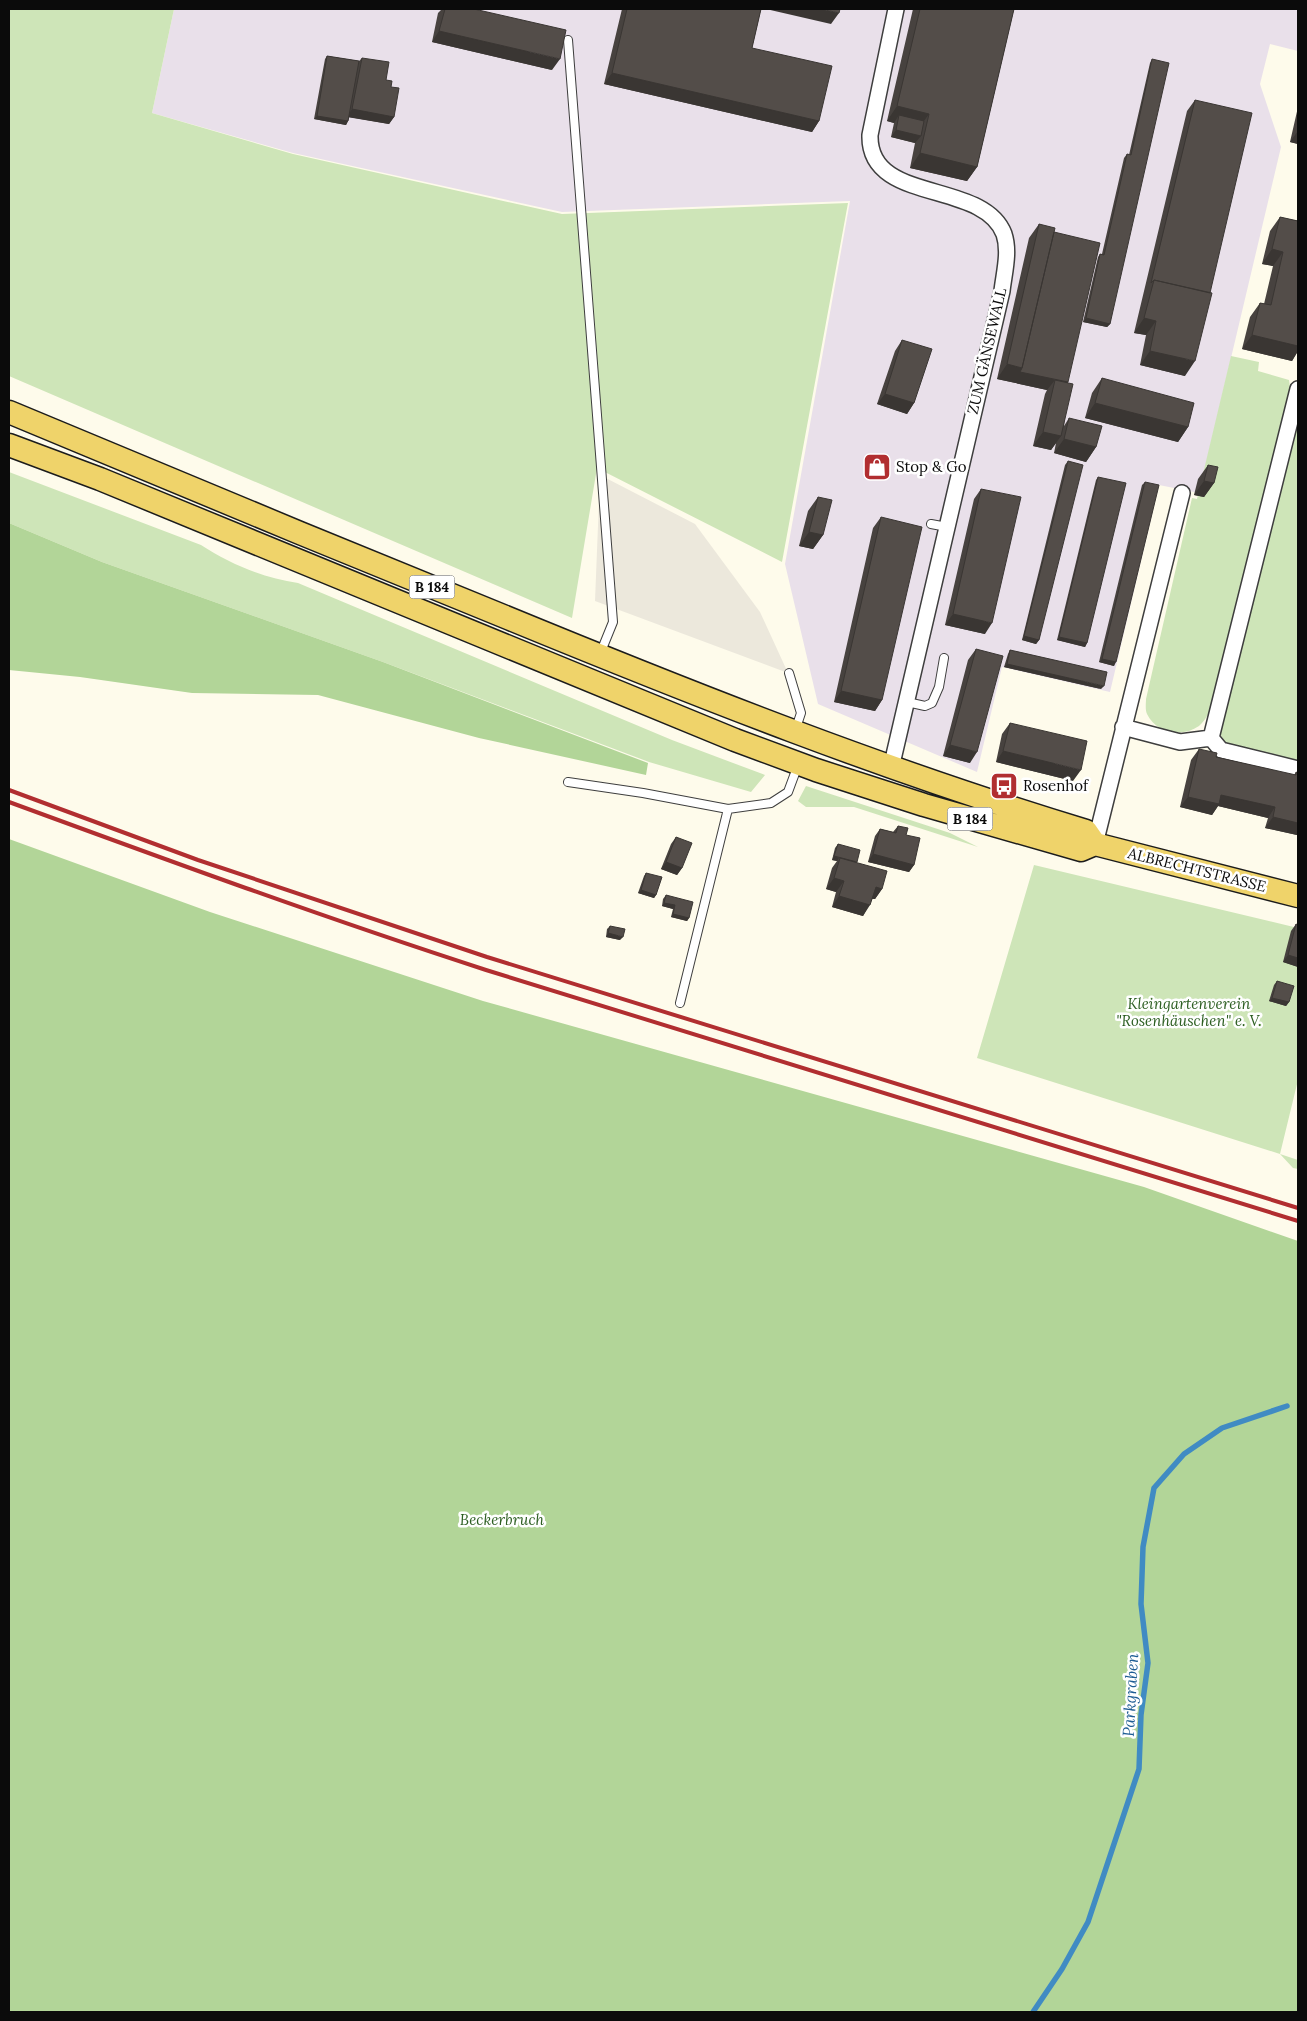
<svg xmlns="http://www.w3.org/2000/svg" width="1307" height="2021" font-family="Lora,serif">
	<rect width="100%" height="100%" fill="#fefbeb"/>
	<!-- industrial -->
	<path fill="#e9e0ea" d="M 174,9 L 1298,9 L 1298,51 L 1270,44 L 1260,84 L 1281,147 L 1199,493 L 1159,485 L 1110,692 L 1002,667 L 977,772 L 818,704 L 785,564 L 850,201 L 562,212 L 293,153 L 152,113 Z"/>
	<!-- green -->
	<path fill="#cee5b8" d="M 9,9 L 174,9 L 152,113 L 293,154 L 562,214 L 848,203 L 782,562 L 597,468 L 572,618 L 9,376 Z
		M 1231,356 L 1259,362 L 1258,371 L 1289,380 L 1290,387 L 1215,699 C 1211,709 1207,719 1199,726 C 1182,738 1156,733 1147,714 C 1145,710 1146,703 1146,699 L 1192,498 L 1197,499 Z
		M 1298,419 L 1298,763 L 1229,747 L 1221,736 L 1221,727 Z
		M 9,472 L 201,545 C 230,564 264,578 298,583 L 672,740 L 765,775 L 751,792 L 649,762 L 383,662 L 102,562 L 9,523 Z
		M 806,786 L 950,833 L 978,847 L 854,807 L 806,807 L 798,801 Z
		M 1034,865 L 1298,928 L 1298,1080 L 1280,1154 L 1298,1160 L 1298,1169 L 1293,1168 L 1280,1154 L 977,1058 Z"/>
	<!-- forest -->
	<path fill="#b2d598" d="M 9,523 L 102,562 L 383,662 L 648,763 L 646,775 L 479,738 L 318,695 L 192,693 L 80,677 L 9,670 Z
		M 9,839 L 210,912 L 483,1001 L 1144,1187 L 1298,1241 L 1298,2012 L 9,2012 Z"/>
	<!-- plaza -->
	<path fill="#ece8dc" d="M 600,475 L 695,524 L 760,612 L 788,673 L 595,601 Z"/>
	<g fill="none" stroke-linecap="round" stroke-linejoin="round">
		<!-- stream -->
		<path stroke="#408bc3" stroke-width="5.5" d="M 1033,2012 L 1062,1969 L 1088,1922 L 1139,1769 L 1141,1715 L 1148,1663 L 1141,1604 L 1143,1547 L 1154,1488 L 1184,1454 L 1222,1428 L 1287,1406"/>
		<!-- service casing -->
		<g stroke="#3e3e3e" stroke-width="10">
			<path id="service" d="M 568,40 L 613,622 L 600,654
				M 931,524 L 947,527
				M 789,673 L 801,713 L 795,731
				M 907,702 L 925,706 L 932,703 L 939,687 L 944,658
				M 568,782 L 643,793 L 728,809 L 771,803 L 788,792 L 798,765
				M 680,1003 L 728,809"/>
		</g>
		<!-- minor casing -->
		<g stroke="#3e3e3e" stroke-width="18">
			<path id="minor" d="M 1123,727 L 1180,742 L 1211,738 L 1221,750 L 1298,769
				M 1211,738 L 1298,389
				M 891,768 L 1002,291 C 1004,273 1010,252 1004,234 C 983,179 868,205 870,135 L 896,9
				M 1095,844 L 1182,493"/>
		</g>
		<!-- primary casing -->
		<g stroke="#1c1c1c" stroke-width="25">
			<path id="primary" d="M 9,412 C 173,481 338,549 503,616 C 695,695 887,771 1086,831 L 1095,844 L 1298,896
				M 9,445 L 100,479 L 735,740 L 816,770 L 924,805 L 1081,850 L 1095,844"/>
		</g>
		<!-- service -->
		<use href="#service" stroke="#fff" stroke-width="8"/>
		<!-- minor -->
		<use href="#minor" stroke="#fff" stroke-width="15"/>
		<!-- primary -->
		<use href="#primary" stroke="#efd36a" stroke-width="22"/>
		<!-- rail -->
		<path stroke="#b12e30" stroke-width="4" d="M 9,790 L 198,860 L 487,957 L 1298,1208
			M 9,802 C 167,860 325,918 486,970 L 1298,1221"/>
	</g>
	<!-- wall -->
	<path fill="#47423f" d="M 442,9 L 474,9 L 552,70 L 432,42 L 438,13 Z
		M 622,9 L 761,9 L 752,48 L 819,121 L 812,132 L 604,84 Z
		M 913,9 L 1014,9 L 977,167 L 967,181 L 910,168 L 915,143 L 891,137 L 894,123 L 887,121 Z
		M 327,56 L 359,61 L 362,58 L 386,80 L 391,87 L 394,117 L 389,124 L 349,117 L 348,121 L 346,125 L 314,119 L 325,59 Z
		M 1152,59 L 1110,324 L 1107,327 L 1083,322 L 1098,257 L 1100,254 L 1102,254 L 1124,158 L 1127,154 L 1129,155 L 1150,63 Z
		M 1195,100 L 1185,376 L 1140,365 L 1146,335 L 1134,333 L 1187,111 Z
		M 1298,107 L 1298,144 L 1290,142 Z
		M 1280,217 L 1298,221 L 1298,351 L 1292,361 L 1242,349 L 1250,317 L 1260,303 L 1264,304 L 1273,266 L 1262,264 L 1270,231 Z
		M 1039,224 L 1054,232 L 1068,382 L 1064,426 L 1069,418 L 1096,447 L 1086,462 L 1054,453 L 1056,443 L 1051,450 L 1033,446 L 1045,394 L 1047,390 L 997,379 L 1029,238 Z
		M 902,340 L 914,403 L 907,414 L 877,404 L 895,351 Z
		M 1102,378 L 1188,427 L 1178,442 L 1085,418 L 1092,393 Z
		M 1068,461 L 1039,640 L 1036,644 L 1022,640 L 1065,465 Z
		M 1208,465 L 1214,483 L 1204,497 L 1194,495 L 1198,479 Z
		M 1098,477 L 1087,643 L 1085,647 L 1057,640 L 1096,480 Z
		M 1145,482 L 1114,666 L 1099,662 L 1142,485 Z
		M 981,489 L 985,634 L 945,625 L 974,499 Z
		M 818,497 L 823,535 L 813,549 L 799,546 L 808,511 Z
		M 881,517 L 882,700 L 875,711 L 834,702 L 873,528 Z
		M 976,649 L 970,763 L 943,756 L 968,660 Z
		M 1010,650 L 1101,689 L 1004,667 L 1008,654 Z
		M 1010,723 L 1073,781 L 996,762 L 1002,734 Z
		M 1199,749 L 1216,757 L 1294,775 L 1296,772 L 1297,835 L 1265,828 L 1268,818 L 1218,806 L 1212,815 L 1180,807 L 1191,760 Z
		M 898,826 L 906,835 L 914,865 L 909,872 L 868,862 L 875,836 L 880,829 L 893,832 Z
		M 676,837 L 682,868 L 677,875 L 661,869 L 671,844 Z
		M 838,844 L 882,889 L 875,899 L 872,899 L 863,916 L 832,907 L 836,892 L 826,889 L 832,868 L 837,861 L 832,860 L 835,848 Z
		M 646,873 L 656,895 L 654,898 L 638,893 L 644,876 Z
		M 666,895 L 689,918 L 687,921 L 671,917 L 673,909 L 662,906 L 663,899 Z
		M 1296,924 L 1298,967 L 1283,962 L 1291,931 Z
		M 610,926 L 620,940 L 606,937 L 607,929 Z
		M 1277,981 L 1289,1002 L 1286,1006 L 1269,1001 L 1274,985 Z"/>
	<!-- shaded-wall -->
	<path fill="#3a3633" d="M 766,9 L 821,9 L 839,13 L 831,24 Z
		M 439,31 L 560,59 L 552,70 L 432,42 Z
		M 612,73 L 819,121 L 812,132 L 604,84 Z
		M 897,106 L 929,114 L 919,128 L 899,115 L 894,123 L 887,121 Z
		M 352,109 L 394,117 L 389,124 L 347,117 Z
		M 317,116 L 348,121 L 346,125 L 314,119 Z
		M 896,130 L 921,136 L 915,143 L 891,137 Z
		M 1298,131 L 1298,144 L 1290,142 Z
		M 920,153 L 977,167 L 967,181 L 910,168 Z
		M 1272,249 L 1283,252 L 1273,266 L 1262,264 Z
		M 1086,318 L 1110,324 L 1107,327 L 1083,322 Z
		M 1144,318 L 1156,321 L 1146,335 L 1134,333 Z
		M 1252,335 L 1298,346 L 1298,351 L 1292,361 L 1242,349 Z
		M 1150,351 L 1195,361 L 1185,376 L 1140,365 Z
		M 1007,364 L 1022,368 L 1055,380 L 1047,390 L 997,379 Z
		M 885,394 L 914,403 L 907,414 L 877,404 Z
		M 1095,403 L 1188,427 L 1178,442 L 1085,418 Z
		M 1043,432 L 1061,436 L 1051,450 L 1033,446 Z
		M 1064,439 L 1096,447 L 1086,462 L 1054,453 Z
		M 1204,481 L 1214,483 L 1204,497 L 1194,495 Z
		M 809,532 L 823,535 L 813,549 L 799,546 Z
		M 953,614 L 992,623 L 985,634 L 945,625 Z
		M 1024,636 L 1039,640 L 1036,644 L 1022,640 Z
		M 1059,637 L 1087,643 L 1085,647 L 1057,640 Z
		M 1102,659 L 1116,662 L 1114,666 L 1099,662 Z
		M 1007,664 L 1104,686 L 1101,689 L 1004,667 Z
		M 841,691 L 882,700 L 875,711 L 834,702 Z
		M 950,745 L 977,752 L 970,763 L 943,756 Z
		M 1003,751 L 1081,770 L 1073,781 L 996,762 Z
		M 1221,795 L 1275,807 L 1268,818 L 1218,806 L 1212,815 L 1180,807 L 1188,797 Z
		M 1273,817 L 1298,823 L 1298,832 L 1297,835 L 1265,828 Z
		M 873,854 L 914,865 L 909,872 L 868,862 Z
		M 834,856 L 839,858 L 837,861 L 832,860 Z
		M 666,862 L 682,868 L 677,875 L 661,869 Z
		M 834,878 L 844,881 L 836,892 L 826,889 Z
		M 876,887 L 882,889 L 875,899 L 868,898 Z
		M 641,890 L 656,895 L 654,898 L 638,893 Z
		M 839,896 L 870,905 L 863,916 L 832,907 Z
		M 664,903 L 675,905 L 673,909 L 662,906 Z
		M 673,914 L 689,918 L 687,921 L 671,917 Z
		M 608,933 L 623,937 L 620,940 L 606,937 Z
		M 1288,955 L 1298,958 L 1298,967 L 1283,962 Z
		M 1272,998 L 1289,1002 L 1286,1006 L 1269,1001 Z"/>
	<!-- building -->
	<path fill="#534d49" stroke="#3a3633" d="M 445,9 L 474,9 L 566,30 L 560,59 L 439,31 Z
		M 627,9 L 761,9 L 752,48 L 832,66 L 819,121 L 612,73 Z
		M 821,9 L 840,9 L 839,13 Z
		M 920,9 L 1014,9 L 977,167 L 920,153 L 929,114 L 897,106 Z
		M 327,56 L 359,61 L 348,121 L 317,116 Z
		M 362,58 L 389,62 L 386,80 L 392,81 L 391,87 L 399,88 L 394,117 L 352,109 Z
		M 1152,59 L 1169,63 L 1110,324 L 1086,318 L 1100,254 L 1104,255 L 1127,154 L 1131,155 Z
		M 1195,100 L 1252,113 L 1210,293 L 1154,280 L 1151,283 Z
		M 899,115 L 924,121 L 921,136 L 896,130 Z
		M 1280,217 L 1298,221 L 1298,346 L 1252,335 L 1260,303 L 1271,305 L 1283,252 L 1272,249 Z
		M 1039,224 L 1055,228 L 1022,368 L 1007,364 Z
		M 1054,232 L 1100,243 L 1068,382 L 1020,372 L 1022,368 Z
		M 1154,280 L 1212,293 L 1195,361 L 1150,351 L 1156,321 L 1144,318 Z
		M 902,340 L 932,349 L 914,403 L 885,394 Z
		M 1102,378 L 1194,403 L 1188,427 L 1095,403 Z
		M 1055,380 L 1073,384 L 1061,436 L 1043,432 Z
		M 1069,418 L 1102,426 L 1096,447 L 1064,439 Z
		M 1068,461 L 1083,465 L 1039,640 L 1024,636 Z
		M 1208,465 L 1218,467 L 1214,483 L 1204,481 Z
		M 1098,477 L 1126,483 L 1087,643 L 1059,637 Z
		M 1145,482 L 1159,485 L 1116,662 L 1102,659 Z
		M 981,489 L 1021,497 L 992,623 L 953,614 Z
		M 818,497 L 832,500 L 823,535 L 809,532 Z
		M 881,517 L 922,527 L 882,700 L 841,691 Z
		M 976,649 L 1003,656 L 977,752 L 950,745 Z
		M 1010,650 L 1107,672 L 1104,686 L 1007,664 Z
		M 1010,723 L 1087,741 L 1081,770 L 1003,751 Z
		M 1199,749 L 1217,753 L 1216,757 L 1296,775 L 1296,772 L 1298,773 L 1298,823 L 1273,817 L 1275,807 L 1221,795 L 1219,804 L 1188,797 Z
		M 898,826 L 908,828 L 906,835 L 920,838 L 914,865 L 873,854 L 880,829 L 896,833 Z
		M 676,837 L 692,843 L 682,868 L 666,862 Z
		M 838,844 L 860,850 L 857,862 L 834,856 Z
		M 840,858 L 887,871 L 882,889 L 876,887 L 870,905 L 839,896 L 844,881 L 834,878 Z
		M 646,873 L 662,877 L 656,895 L 641,890 Z
		M 666,895 L 693,902 L 689,918 L 673,914 L 675,905 L 664,903 Z
		M 1296,924 L 1298,925 L 1298,958 L 1288,955 Z
		M 610,926 L 625,929 L 623,937 L 608,933 Z
		M 1277,981 L 1294,986 L 1289,1002 L 1272,998 Z"/>
	<!-- icons -->
	<defs>
		<g id="shop-square" transform="scale(1.4375)"><rect x="-9" y="-9" width="18" height="18" rx="4" fill="#b12e30" stroke="#fff"/><path d="M-5-2.5h2.3a2.7 3.5 0 0 1 5.4 0H5L5.5 6h-11ZM-1.5-2.5h3a1.5 2.3 0 0 0-3 0Z" fill="#fff"/></g>
		<g id="bus-square" transform="scale(1.4375)"><rect x="-9" y="-9" width="18" height="18" rx="4" fill="#b12e30" stroke="#fff"/><path d="M-5-6H5V4H4V6H2V4H-2V6H-4V4H-5ZM-3.5-4V0h7V-4ZM-3.5 1.2v1.5H-2V1.2ZM2 1.2v1.5H3.5V1.2Z" fill="#fff"/></g>
	</defs>
	<g fill-rule="evenodd">
		<use href="#shop-square" x="877" y="467"/>
		<use href="#bus-square" x="1004" y="786"/>
	</g>
	<g text-anchor="middle" stroke-width="5" stroke-linejoin="round" paint-order="stroke">
		<!-- shield labels -->
		<g fill="#fff" stroke="#545454" stroke-width="1">
			<rect x="409.5" y="575.5" width="45" height="23" rx="4"/>
			<rect x="947.5" y="807.5" width="45" height="23" rx="4"/>
		</g>
		<g font-size="14" font-weight="bold" fill="#0b0b0b">
			<text x="432" y="592">B 184</text>
			<text x="970" y="824">B 184</text>
		</g>
		<!-- street labels -->
		<g font-size="15" fill="#0b0b0b" stroke="#fff">
			<text transform="translate(987 351) rotate(-77)" y="5">ZUM GÄNSEWALL</text>
			<text transform="translate(1197 870) rotate(14)" y="5">ALBRECHTSTRASSE</text>
		</g>
		<!-- poi labels -->
		<g font-size="15" fill="#0b0b0b" stroke="#fff" text-anchor="start">
			<text x="896" y="472">Stop &amp; Go</text>
			<text x="1023" y="791">Rosenhof</text>
		</g>
		<!-- park labels -->
		<g font-size="15" font-style="italic" fill="#2c5e21" stroke="#fff">
			<text x="1189" y="1009">Kleingartenverein<tspan x="1189" dy="17">"Rosenhäuschen" e. V.</tspan></text>
			<text x="502" y="1525">Beckerbruch</text>
		</g>
		<!-- water labels -->
		<g font-size="16" font-style="italic" fill="#1e5d94" stroke="#fff">
			<text transform="translate(1130 1695) rotate(-87)" y="6">Parkgraben</text>
		</g>
	</g>
	<!-- border -->
	<rect width="1307" height="2021" fill="none" stroke="#0b0b0b" stroke-width="20"/>
</svg>
